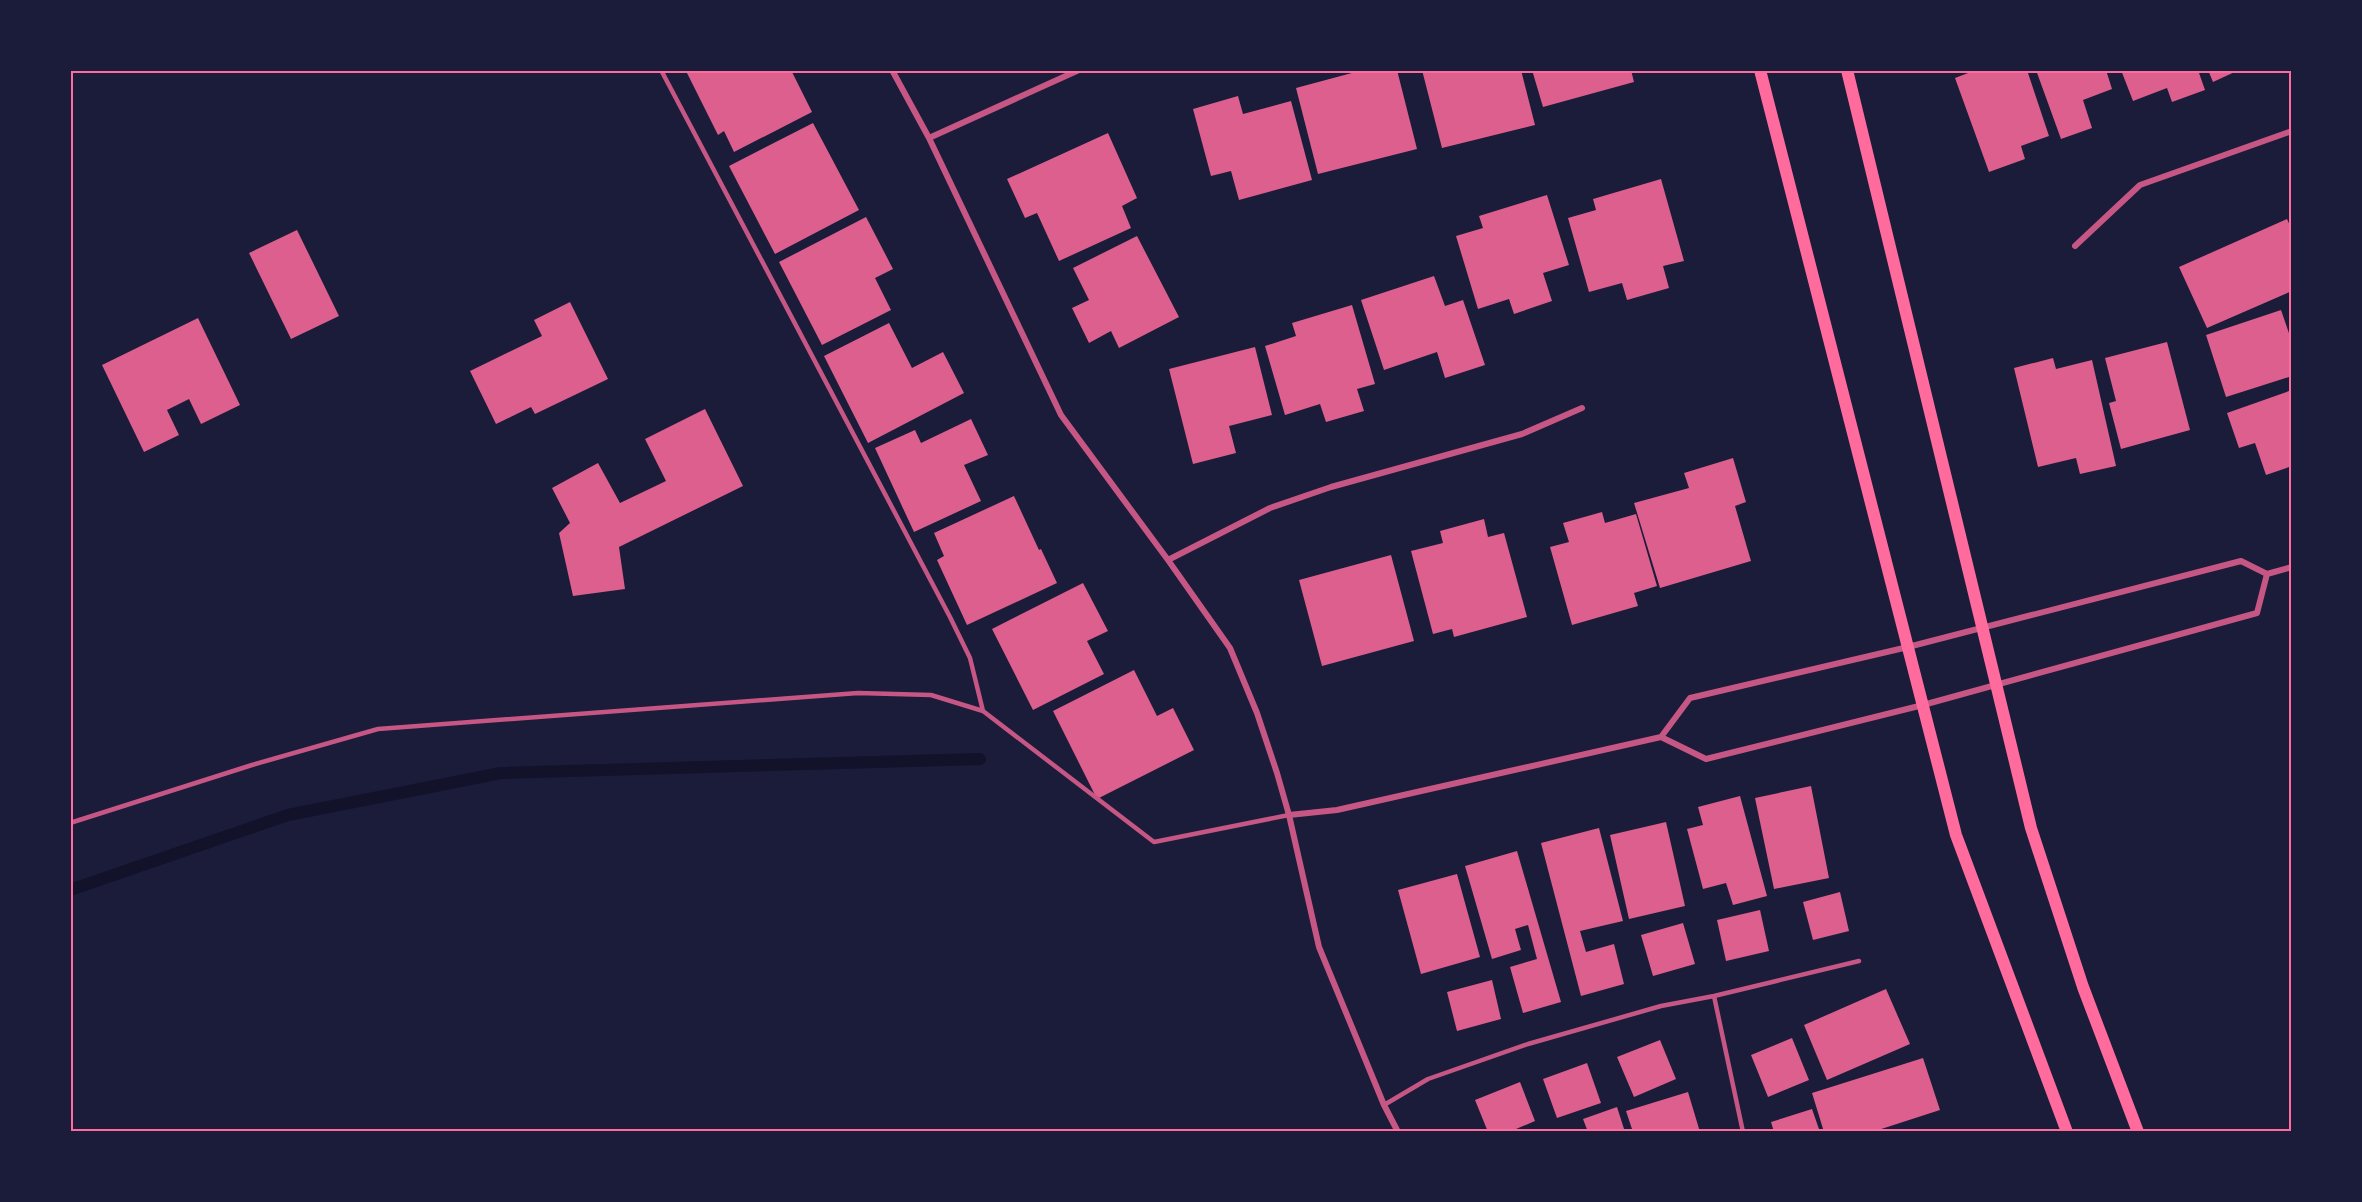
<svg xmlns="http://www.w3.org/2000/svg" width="2362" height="1202" font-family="'Public Sans',sans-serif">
	<rect width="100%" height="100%" fill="#1b1b3a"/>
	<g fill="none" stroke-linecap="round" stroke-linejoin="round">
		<!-- stream -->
		<path stroke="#12122b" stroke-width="12" d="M 70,890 L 288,815 L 501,773 L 980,759"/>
	</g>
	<!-- building -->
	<path fill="#dd5f8e" d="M 691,70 L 791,70 L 812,112 L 734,152 L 724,131 L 718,135 L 687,73 Z
		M 1363,70 L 1397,70 L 1417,149 L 1318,174 L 1296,88 Z
		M 1422,70 L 1521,70 L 1535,125 L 1442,148 Z
		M 1532,70 L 1631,70 L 1634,82 L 1543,107 Z
		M 1976,70 L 2027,70 L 2049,136 L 2021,146 L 2025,159 L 1989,172 L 1955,78 Z
		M 2036,70 L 2106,70 L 2112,89 L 2083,100 L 2092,128 L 2061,139 Z
		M 2121,70 L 2198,70 L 2205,90 L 2172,102 L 2167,88 L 2133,101 Z
		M 2208,70 L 2239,70 L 2213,82 Z
		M 1238,96 L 1243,114 L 1291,101 L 1312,180 L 1239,200 L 1231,171 L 1211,176 L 1193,109 Z
		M 813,123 L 859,210 L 775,254 L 729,166 Z
		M 1108,133 L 1137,198 L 1122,206 L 1131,228 L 1059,261 L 1037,213 L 1025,218 L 1007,179 Z
		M 1661,179 L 1684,261 L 1663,266 L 1669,288 L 1627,300 L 1622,283 L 1589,292 L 1568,218 L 1596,210 L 1593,199 Z
		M 1547,195 L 1569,265 L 1543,273 L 1552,301 L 1514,314 L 1509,299 L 1478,309 L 1456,236 L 1483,228 L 1479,216 Z
		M 866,217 L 893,269 L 875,278 L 891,310 L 822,345 L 779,262 Z
		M 2287,219 L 2292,230 L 2292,291 L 2207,328 L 2179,267 Z
		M 297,230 L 339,316 L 291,339 L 249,253 Z
		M 1137,236 L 1179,317 L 1119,348 L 1111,331 L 1089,343 L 1072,308 L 1089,300 L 1073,268 Z
		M 1434,276 L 1445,306 L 1463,300 L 1485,365 L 1445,378 L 1437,352 L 1384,370 L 1361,300 Z
		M 570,302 L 608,379 L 535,414 L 531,407 L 496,424 L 470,371 L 542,336 L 534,320 Z
		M 1352,305 L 1375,384 L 1357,389 L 1364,411 L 1326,422 L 1320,404 L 1285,415 L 1265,346 L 1296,336 L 1292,323 Z
		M 2281,310 L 2292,342 L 2292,376 L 2226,397 L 2206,335 Z
		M 198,318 L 240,405 L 201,424 L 189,399 L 167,410 L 179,435 L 144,452 L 102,365 Z
		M 889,323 L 912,368 L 943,352 L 964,393 L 868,443 L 824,356 Z
		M 2167,342 L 2190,430 L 2121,449 L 2109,403 L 2116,401 L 2105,358 Z
		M 1255,347 L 1272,415 L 1229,426 L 1236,453 L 1193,464 L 1169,369 Z
		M 2053,358 L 2056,369 L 2092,360 L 2116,466 L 2080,474 L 2076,458 L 2038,467 L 2014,368 Z
		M 2292,390 L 2292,466 L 2266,475 L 2255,443 L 2239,448 L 2227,413 Z
		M 705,409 L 743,486 L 619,547 L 625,589 L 573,596 L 559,533 L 570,523 L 552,488 L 598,463 L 620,503 L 666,481 L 645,439 Z
		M 971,419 L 988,455 L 964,465 L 981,501 L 914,532 L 875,448 L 915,430 L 921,443 Z
		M 1733,458 L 1746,502 L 1735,506 L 1751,561 L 1660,588 L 1634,503 L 1689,488 L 1684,473 Z
		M 1014,496 L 1039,550 L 1041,549 L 1057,583 L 967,625 L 937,560 L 944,556 L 934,533 Z
		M 1602,512 L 1605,523 L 1636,514 L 1657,586 L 1634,593 L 1638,606 L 1572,625 L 1550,547 L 1569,542 L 1563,523 Z
		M 1484,519 L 1488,537 L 1504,533 L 1527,617 L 1454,637 L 1452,629 L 1433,634 L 1411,551 L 1443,543 L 1440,531 Z
		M 1391,555 L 1414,641 L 1322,666 L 1299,580 Z
		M 1083,583 L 1108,631 L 1087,641 L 1104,674 L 1033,710 L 992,629 Z
		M 1134,670 L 1157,716 L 1173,708 L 1194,750 L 1097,799 L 1053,711 Z
		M 1811,786 L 1829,878 L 1774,889 L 1755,798 Z
		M 1740,796 L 1767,896 L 1733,905 L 1726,883 L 1703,889 L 1687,829 L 1703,825 L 1698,807 Z
		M 1666,822 L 1685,906 L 1629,919 L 1610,835 Z
		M 1599,828 L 1623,921 L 1580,931 L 1586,952 L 1614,944 L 1624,984 L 1581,996 L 1541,843 Z
		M 1517,851 L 1561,1002 L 1523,1013 L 1510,967 L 1537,959 L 1528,925 L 1515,929 L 1521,950 L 1492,959 L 1465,866 Z
		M 1457,874 L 1480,957 L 1421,974 L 1398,890 Z
		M 1840,892 L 1849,931 L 1813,940 L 1803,902 Z
		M 1760,910 L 1769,951 L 1726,961 L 1717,920 Z
		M 1683,923 L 1695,964 L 1653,976 L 1641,935 Z
		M 1492,980 L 1501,1019 L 1457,1031 L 1447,992 Z
		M 1886,989 L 1910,1044 L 1827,1080 L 1804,1025 Z
		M 1792,1038 L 1809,1080 L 1768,1097 L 1751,1055 Z
		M 1660,1040 L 1676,1079 L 1634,1097 L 1617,1057 Z
		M 1923,1058 L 1940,1110 L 1872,1132 L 1824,1132 L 1812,1093 Z
		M 1587,1063 L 1601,1103 L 1557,1118 L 1543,1079 Z
		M 1520,1082 L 1535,1121 L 1509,1132 L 1488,1132 L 1475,1100 Z
		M 1688,1092 L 1700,1132 L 1633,1132 L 1626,1111 Z
		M 1617,1107 L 1625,1132 L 1588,1132 L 1583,1119 Z
		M 1812,1109 L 1820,1132 L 1774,1132 L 1771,1122 Z"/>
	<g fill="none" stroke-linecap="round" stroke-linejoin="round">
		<!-- service -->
		<path stroke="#c65784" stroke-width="4.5" d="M 661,70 L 950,617 L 970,658 L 983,711
			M 70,823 L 252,765 L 378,729 L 858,693 L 931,695 L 983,711 L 1154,842 L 1289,815
			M 1714,996 L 1743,1132
			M 1384,1105 L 1428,1079 L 1528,1044 L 1661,1006 L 1714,996 L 1859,961"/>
		<!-- minor -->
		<path stroke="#c65784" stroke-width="6" d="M 892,70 L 929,138 L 1061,415 L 1168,560 L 1230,648 L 1257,713 L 1277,773 L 1289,815 L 1319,947 L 1384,1105 L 1398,1132
			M 929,138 L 1079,70
			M 2075,246 L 2140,185 L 2292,131
			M 1168,560 L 1270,508 L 1331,487 L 1522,434 L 1582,408
			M 1661,737 L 1690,698 L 1908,647 L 2241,561 L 2267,574 L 2292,567
			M 1289,815 L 1337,810 L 1661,737 L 1706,759 L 1923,705 L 2257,613 L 2267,574"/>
		<!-- secondary -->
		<path stroke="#ff6b9d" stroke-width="12" d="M 1760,70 L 1956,835 L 2067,1132
			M 1847,70 L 2031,828 L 2083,987 L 2138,1132"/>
	</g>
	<!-- border -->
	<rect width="2362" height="1202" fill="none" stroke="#1b1b3a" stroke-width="144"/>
	<rect x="72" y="72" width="2218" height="1058" fill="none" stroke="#ff6b9d" stroke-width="2"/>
</svg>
